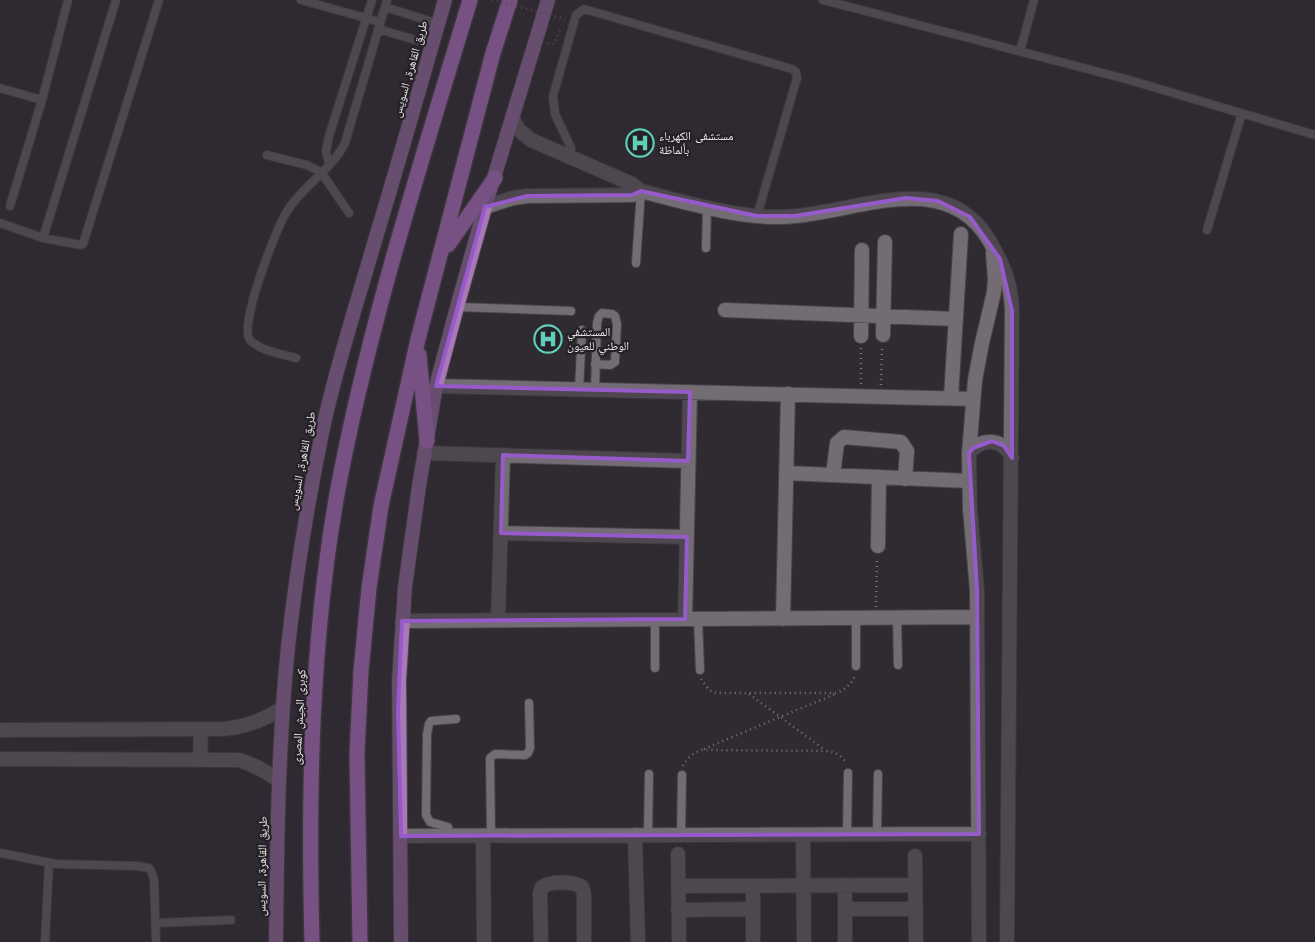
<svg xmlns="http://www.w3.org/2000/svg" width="1315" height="942" font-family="'Work Sans','Noto Naskh Arabic',sans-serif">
	<rect width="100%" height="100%" fill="#302a31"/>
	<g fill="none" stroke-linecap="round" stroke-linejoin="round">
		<!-- service casing -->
		<g stroke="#4a454b" stroke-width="10">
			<path id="service" d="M 301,0 L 380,22
				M 823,0 L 1126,79 L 1315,135
				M 385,7 L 439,24
				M 378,29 L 433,45
				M 1020,51 L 1034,0
				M 0,88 L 42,100
				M 267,155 L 307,165 L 321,172 L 349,213
				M 569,157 L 571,148 L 555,114 L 553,96 L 576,15 L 584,9 L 792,69 L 796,72 L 797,78 L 757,216
				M 329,164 L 326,152 L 329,136 L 372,0
				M 10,206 L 42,100 L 68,0
				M 0,223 L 43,238 L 81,245 L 83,244 L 159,0
				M 1207,230 L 1242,113
				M 43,238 L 116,0
				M 706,248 L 707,207
				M 636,263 L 641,191
				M 457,307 L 571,311
				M 296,358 C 282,354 260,351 250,340 C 238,327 276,229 286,213 C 301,187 332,170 345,143 L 387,0
				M 579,389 L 582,330
				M 595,389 L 597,323 L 599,316 L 602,313 L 612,314 L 615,316 L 617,324 L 615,362 L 610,365 L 595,364
				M 856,618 L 856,666
				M 897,618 L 898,665
				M 655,619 L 655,668
				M 698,619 L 700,670
				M 877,834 L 878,774
				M 648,835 L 649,774
				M 681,835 L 682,775
				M 847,835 L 848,773
				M 449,836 L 448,827 L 430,822 L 426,815 L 427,734 L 429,724 L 431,721 L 456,719
				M 491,836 L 490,758 L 495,754 L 525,755 L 528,753 L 530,748 L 529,703
				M 0,853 L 56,864 L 137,866 L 149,868 L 152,873 L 154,880 L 156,942
				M 156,923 L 231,920
				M 45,942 L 49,863"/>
		</g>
		<!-- minor casing -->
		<g stroke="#4a454b" stroke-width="16">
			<path id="minor" d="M 512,117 L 519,130 L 531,140 L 632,184 L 641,191 C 684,202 737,218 782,217 C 850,216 943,164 989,240 C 1003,265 1011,281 1012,311 C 1012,521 1007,732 1007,942
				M 485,207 L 513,198 L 527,196 L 632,195 L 641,191
				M 725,310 L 956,319
				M 883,335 L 885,242
				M 861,336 L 862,250
				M 436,386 L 972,399
				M 951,398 L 961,234
				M 424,453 L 688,461
				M 969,453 C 982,437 1003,438 1012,458
				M 786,473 L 969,481
				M 833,475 L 837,443 L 844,437 L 901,442 L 907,451 L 905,479
				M 501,533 L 687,537
				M 878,546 L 879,477
				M 685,619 L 690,392
				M 783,619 L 788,394
				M 498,620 L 503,455
				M 402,621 L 977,617
				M 635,835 L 638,942
				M 803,835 L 804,942
				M 401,836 L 979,834
				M 483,836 L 484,942
				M 678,854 L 679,942
				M 915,856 L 916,942
				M 845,885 L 845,942
				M 678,886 L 915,885
				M 753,886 L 753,942
				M 845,909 L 915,909
				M 678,910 L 753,909
				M 541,942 L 540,893 L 542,887 C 550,881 574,881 582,887 L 584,895 L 584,942
				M 979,942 L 977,590 L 970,509 L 969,453 L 975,380 L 982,343 L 994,292 L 995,279 L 993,253"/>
		</g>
		<!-- tertiary casing -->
		<g stroke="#4a454b" stroke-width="16">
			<path id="tertiary" d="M 0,730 L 223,729 C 246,727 264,720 283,708
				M 0,759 L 239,760 C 255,765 266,771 279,781
				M 200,759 L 201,730"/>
		</g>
		<!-- primary casing -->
		<g stroke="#4a454b" stroke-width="16">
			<path id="primary" d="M 276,942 C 277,844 278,745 288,647 C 296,574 308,500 323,428 C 337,363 358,300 376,237 C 400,158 422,79 445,0
				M 401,942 L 399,680 L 405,587 L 419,486 L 436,386 L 457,307 L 485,207 L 548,0"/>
		</g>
		<!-- motorway casing -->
		<g stroke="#4a454b" stroke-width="18">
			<path id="motorway" d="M 448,245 L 495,178
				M 419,355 L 427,441
				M 312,942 C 308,792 311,642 337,494 C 368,326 421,163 470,0
				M 360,942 L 357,753 L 361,671 L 369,588 L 381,506 L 418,339 L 493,53 L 510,0"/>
		</g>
		<!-- path -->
		<path stroke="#7b767c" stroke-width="2.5" stroke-dasharray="1 4" stroke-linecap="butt" d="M 548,43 L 554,44 L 560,30
			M 861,384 L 861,347
			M 881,385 L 882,348
			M 876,607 L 877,557
			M 701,679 L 709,690 L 716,693 L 836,693 C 846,689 851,685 855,675
			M 749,694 L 825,750
			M 704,749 L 835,694
			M 683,766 C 688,757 693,753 702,750 L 826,751 C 836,752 841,755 846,763"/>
		<!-- service -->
		<use href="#service" stroke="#736c74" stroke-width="8"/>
		<!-- minor -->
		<use href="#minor" stroke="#736c74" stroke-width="14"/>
		<!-- tertiary -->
		<use href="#tertiary" stroke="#736c74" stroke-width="14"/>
		<!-- primary -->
		<use href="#primary" stroke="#aa78b8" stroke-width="14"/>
		<!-- motorway -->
		<use href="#motorway" stroke="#cf80e6" stroke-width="15"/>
		<!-- path-bridge -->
		<path stroke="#7b767c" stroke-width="2.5" stroke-dasharray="1 4" stroke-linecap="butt" d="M 492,0 L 565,19"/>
	</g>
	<!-- marked area -->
	<path d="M0 0H1315V942H0ZM 641,191 L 757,216 L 795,216 L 906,198 L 938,201 L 970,217 L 1000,259 L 1012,311 L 1012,458 L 1004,446 L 992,441 L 973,448 L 969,453 L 977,590 L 979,834 L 401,836 L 398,710 L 402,621 L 685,619 L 687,537 L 501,533 L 503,455 L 688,461 L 690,392 L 436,386 L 485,207 L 527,196 L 632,195 Z" fill="#302a31" fill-opacity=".55" fill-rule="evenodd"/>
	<path fill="none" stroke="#965aca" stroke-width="4" stroke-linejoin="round" d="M 641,191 L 757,216 L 795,216 L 906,198 L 938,201 L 970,217 L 1000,259 L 1012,311 L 1012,458 L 1004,446 L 992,441 L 973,448 L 969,453 L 977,590 L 979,834 L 401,836 L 398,710 L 402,621 L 685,619 L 687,537 L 501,533 L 503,455 L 688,461 L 690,392 L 436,386 L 485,207 L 527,196 L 632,195 Z"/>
	<!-- icons -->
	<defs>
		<g id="hospital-ring" transform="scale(1.4375)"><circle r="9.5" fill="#262127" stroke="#5eceb8" stroke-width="1.5"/><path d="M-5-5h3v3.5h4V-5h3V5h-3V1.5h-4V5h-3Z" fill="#5eceb8"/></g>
	</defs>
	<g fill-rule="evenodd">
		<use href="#hospital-ring" x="640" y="143"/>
		<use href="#hospital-ring" x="548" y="339"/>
	</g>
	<g text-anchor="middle" stroke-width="4.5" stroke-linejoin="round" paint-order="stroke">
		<!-- street labels -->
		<g font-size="12" fill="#e8e5e9" stroke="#262127">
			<text transform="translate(410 69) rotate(-74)" y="4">طريق القاهرة, السويس</text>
			<text transform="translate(302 461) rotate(-79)" y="4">طريق القاهرة, السويس</text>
			<text transform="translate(299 717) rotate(-87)" y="4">كوبرى الجيش المصرى</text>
			<text transform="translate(262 866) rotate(-89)" y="4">طريق القاهرة, السويس</text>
		</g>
		<!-- poi labels -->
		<g font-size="12" fill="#e8e5e9" stroke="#262127" text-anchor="start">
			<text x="659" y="140">مستشفى الكهرباء<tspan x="659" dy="14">بألماظة</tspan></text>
			<text x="567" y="336">المستشفي<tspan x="567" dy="14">الوطني للعيون</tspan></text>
		</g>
	</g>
</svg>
